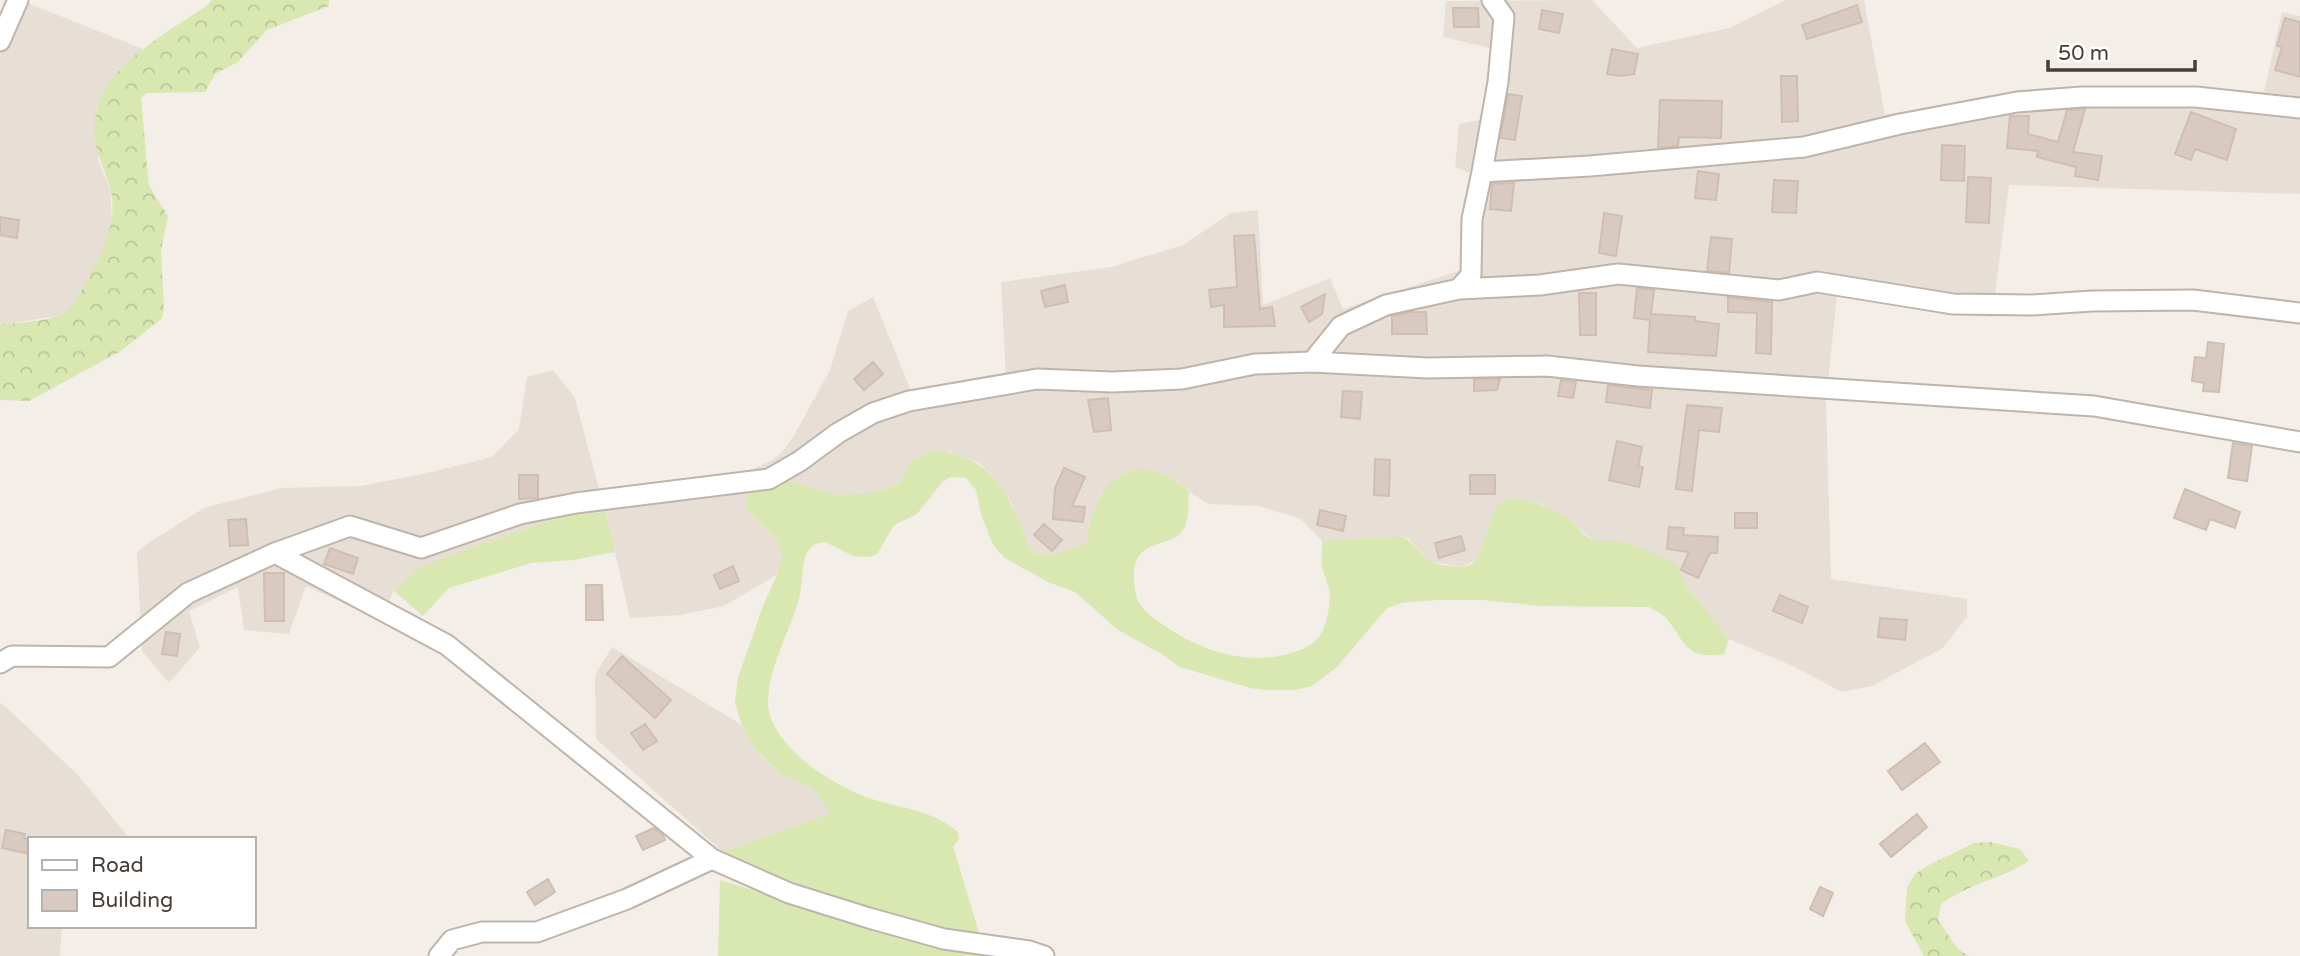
<svg xmlns="http://www.w3.org/2000/svg" width="2300" height="956" font-family="'Varela Round',sans-serif">
	<defs>
		<pattern id="forest-crowns" width="20" height="18" patternUnits="userSpaceOnUse" patternTransform="scale(1.75)"><rect width="20" height="18" fill="#d9e7b1"/><path d="M2 6a3 3 0 1 1 6 0M12 15a3 3 0 1 1 6 0" fill="none" stroke="#bcc799"/></pattern>
	</defs>
	<rect width="100%" height="100%" fill="#f4eee8"/>
	<!-- residential -->
	<path fill="#e7dfd6" d="M 8,0 L 20,0 L 143,49 L 106,86 L 98,160 L 110,190 L 112,221 L 104,251 L 71,309 L 57,316 L 0,325 L 0,17 Z
		M 1592,0 L 1637,48 L 1729,28 L 1786,0 L 1864,0 L 1885,115 L 2019,90 L 2084,86 L 2264,92 L 2282,12 L 2300,16 L 2300,194 L 2009,185 L 1992,317 L 1946,314 L 1837,296 L 1826,399 L 1831,579 L 1967,599 L 1967,617 L 1943,648 L 1872,686 L 1842,692 L 1793,666 L 1729,639 L 1686,586 L 1676,564 L 1627,544 L 1594,540 L 1584,534 L 1575,523 L 1539,503 L 1515,498 L 1477,559 L 1463,567 L 1430,562 L 1408,538 L 1400,536 L 1322,541 L 1301,519 L 1259,506 L 1209,504 L 1189,492 L 1177,481 L 1100,495 L 1086,542 L 1073,549 L 1051,555 L 1036,554 L 1030,548 L 1011,502 L 991,474 L 979,463 L 950,452 L 911,461 L 900,482 L 886,489 L 869,493 L 838,495 L 793,482 L 745,509 L 779,543 L 782,559 L 777,575 L 724,606 L 680,615 L 630,618 L 606,512 L 563,516 L 418,568 L 394,591 L 380,620 L 306,586 L 289,634 L 244,630 L 238,587 L 189,611 L 200,647 L 169,683 L 142,651 L 137,552 L 147,544 L 204,508 L 281,488 L 360,486 L 423,474 L 492,457 L 519,429 L 527,377 L 553,370 L 575,398 L 600,493 L 738,476 L 770,461 L 782,452 L 792,439 L 830,370 L 848,311 L 873,297 L 912,393 L 1006,378 L 1001,282 L 1111,267 L 1183,245 L 1231,213 L 1258,210 L 1263,305 L 1330,278 L 1343,309 L 1461,270 L 1463,220 L 1474,175 L 1455,167 L 1459,124 L 1485,119 L 1494,49 L 1443,37 L 1446,1 Z
		M 612,647 L 742,725 L 753,746 L 764,758 L 782,775 L 812,787 L 832,813 L 723,852 L 596,739 L 595,675 Z
		M 0,703 L 6,707 L 78,775 L 130,839 L 30,839 L 30,926 L 62,926 L 60,956 L 0,956 Z"/>
	<!-- grass -->
	<path fill="#d9e7b1" d="M 934,450 C 998,458 1008,496 1030,548 L 1036,554 C 1055,556 1069,551 1086,542 C 1090,528 1093,507 1101,495 C 1125,458 1162,465 1189,492 C 1188,502 1189,515 1186,524 C 1176,553 1131,532 1134,581 C 1135,587 1135,595 1138,601 C 1145,613 1155,619 1165,626 C 1204,653 1254,668 1300,650 C 1310,646 1319,640 1323,630 C 1328,618 1331,600 1329,588 C 1327,581 1324,575 1322,568 C 1321,559 1322,550 1322,541 L 1400,536 C 1413,540 1418,552 1428,560 C 1434,565 1450,566 1459,567 C 1493,569 1480,506 1509,499 C 1526,495 1560,512 1574,523 C 1578,526 1580,532 1584,535 C 1596,544 1613,540 1626,543 C 1643,548 1660,557 1676,564 L 1686,586 L 1729,639 L 1724,654 C 1682,661 1686,639 1664,616 C 1660,613 1654,610 1649,607 L 1541,606 L 1484,600 L 1436,600 L 1402,603 L 1387,608 L 1337,667 L 1312,686 L 1295,690 L 1265,690 L 1250,688 L 1180,667 L 1160,653 L 1118,630 L 1075,592 L 1048,582 L 1005,558 L 993,545 L 981,514 L 976,490 L 966,478 L 950,477 L 943,481 L 917,514 L 894,525 L 877,554 L 869,557 L 853,556 L 825,542 C 797,544 805,577 799,598 C 790,632 770,663 768,700 C 766,745 837,789 875,800 C 905,809 933,811 958,832 L 959,840 L 953,846 L 980,936 L 945,933 L 749,871 L 723,852 L 831,813 L 812,787 L 782,775 L 753,746 L 742,725 L 735,703 L 738,678 L 763,606 L 777,575 L 782,559 L 779,543 L 745,509 L 748,494 L 777,482 L 793,482 L 838,495 L 869,493 L 886,489 L 900,482 L 911,461 Z
		M 606,512 L 615,552 L 573,560 L 531,563 L 449,588 L 423,616 L 394,591 L 418,568 L 462,551 L 563,516 Z
		M 720,880 L 863,924 L 1006,956 L 718,956 Z"/>
	<!-- forest -->
	<path fill="url(#forest-crowns)" d="M 212,0 L 329,0 L 329,6 L 267,30 L 238,62 L 215,74 L 205,92 L 147,93 L 141,98 L 149,186 L 168,216 L 161,250 L 164,310 L 162,318 L 121,351 L 29,401 L 0,400 L 0,325 C 18,322 41,322 58,316 C 73,310 78,296 85,284 C 102,254 119,223 110,188 C 100,153 86,140 100,100 C 113,62 174,27 207,6 Z
		M 1990,842 L 2020,849 L 2029,861 C 2001,879 1968,884 1941,904 L 1938,920 L 1958,949 L 1969,956 L 1924,956 L 1905,921 L 1907,887 L 1915,874 L 1929,865 L 1974,843 Z"/>
	<!-- building -->
	<path fill="#d8cac0" stroke="#d0beb1" stroke-width="2" d="M 1857,5 L 1862,22 L 1807,39 L 1802,25 Z
		M 1453,8 L 1478,8 L 1479,27 L 1454,27 Z
		M 1542,10 L 1563,14 L 1559,33 L 1539,29 Z
		M 2285,18 L 2300,22 L 2300,77 L 2275,70 L 2282,47 L 2277,46 Z
		M 1612,49 L 1638,54 L 1634,74 L 1619,76 L 1607,74 Z
		M 1781,76 L 1797,76 L 1798,121 L 1782,122 Z
		M 1508,94 L 1522,96 L 1515,140 L 1500,138 Z
		M 1660,100 L 1722,101 L 1721,138 L 1679,137 L 1678,146 L 1658,148 Z
		M 2085,109 L 2073,152 L 2102,156 L 2098,180 L 2075,176 L 2076,167 L 2037,157 L 2038,151 L 2007,148 L 2010,116 L 2029,116 L 2028,134 L 2058,142 L 2067,110 Z
		M 2191,112 L 2236,129 L 2227,160 L 2195,149 L 2191,160 L 2175,154 Z
		M 1942,145 L 1965,146 L 1964,181 L 1941,180 Z
		M 1698,171 L 1719,174 L 1716,200 L 1695,198 Z
		M 1968,177 L 1991,178 L 1989,223 L 1966,222 Z
		M 1774,180 L 1798,181 L 1796,213 L 1772,212 Z
		M 1514,183 L 1511,211 L 1490,209 L 1492,184 Z
		M 1604,213 L 1622,216 L 1616,256 L 1599,253 Z
		M 0,217 L 19,220 L 17,238 L 0,235 Z
		M 1254,235 L 1260,309 L 1272,307 L 1275,326 L 1224,327 L 1224,305 L 1211,307 L 1209,290 L 1237,287 L 1234,236 Z
		M 1711,237 L 1732,239 L 1729,273 L 1707,271 Z
		M 1065,285 L 1068,302 L 1045,307 L 1041,291 Z
		M 1637,288 L 1654,290 L 1651,314 L 1695,317 L 1695,321 L 1719,324 L 1716,356 L 1648,352 L 1650,320 L 1634,318 Z
		M 1579,293 L 1596,293 L 1596,335 L 1580,335 Z
		M 1325,294 L 1322,314 L 1309,322 L 1301,307 Z
		M 1728,297 L 1772,302 L 1771,354 L 1756,353 L 1757,313 L 1728,312 Z
		M 1410,312 L 1426,312 L 1427,334 L 1392,334 L 1392,316 Z
		M 2208,342 L 2224,344 L 2219,392 L 2203,391 L 2204,383 L 2192,381 L 2195,357 L 2206,358 Z
		M 873,362 L 883,374 L 864,390 L 854,379 Z
		M 1474,379 L 1500,379 L 1497,390 L 1474,391 Z
		M 1561,380 L 1576,382 L 1573,398 L 1558,396 Z
		M 1608,385 L 1652,390 L 1650,408 L 1606,402 Z
		M 1343,391 L 1362,392 L 1360,419 L 1341,417 Z
		M 1108,398 L 1111,430 L 1094,432 L 1088,400 Z
		M 1687,405 L 1722,408 L 1719,432 L 1699,430 L 1692,491 L 1676,489 Z
		M 1617,441 L 1642,447 L 1638,466 L 1643,467 L 1639,487 L 1609,480 Z
		M 2233,443 L 2252,446 L 2247,481 L 2228,478 Z
		M 1375,459 L 1390,460 L 1389,496 L 1374,495 Z
		M 1064,468 L 1085,477 L 1072,506 L 1085,507 L 1083,522 L 1053,519 L 1055,488 Z
		M 519,475 L 538,475 L 538,498 L 519,499 Z
		M 1470,475 L 1495,475 L 1495,494 L 1470,494 Z
		M 2185,489 L 2240,512 L 2235,528 L 2210,519 L 2206,530 L 2174,518 Z
		M 1320,510 L 1346,516 L 1343,531 L 1317,525 Z
		M 1735,513 L 1757,513 L 1757,528 L 1735,528 Z
		M 246,519 L 248,545 L 230,546 L 228,520 Z
		M 1044,524 L 1062,540 L 1052,551 L 1034,535 Z
		M 1669,527 L 1684,528 L 1683,535 L 1718,537 L 1717,553 L 1710,553 L 1698,578 L 1681,570 L 1689,552 L 1667,549 Z
		M 1461,536 L 1465,550 L 1439,558 L 1435,543 Z
		M 330,548 L 358,558 L 353,574 L 324,564 Z
		M 733,566 L 739,581 L 720,589 L 714,575 Z
		M 264,573 L 284,573 L 284,621 L 265,621 Z
		M 586,585 L 602,585 L 603,620 L 586,620 Z
		M 1780,595 L 1808,607 L 1802,623 L 1773,611 Z
		M 1880,618 L 1907,620 L 1905,640 L 1878,637 Z
		M 166,632 L 180,634 L 177,656 L 162,654 Z
		M 622,656 L 671,700 L 655,718 L 607,674 Z
		M 645,724 L 657,741 L 643,750 L 631,733 Z
		M 1925,743 L 1940,762 L 1902,790 L 1888,771 Z
		M 1917,814 L 1927,827 L 1891,857 L 1880,844 Z
		M 654,828 L 663,835 L 665,840 L 643,850 L 636,836 Z
		M 6,830 L 25,834 L 24,838 L 30,841 L 30,854 L 2,848 Z
		M 548,879 L 555,892 L 535,905 L 527,892 Z
		M 1820,887 L 1833,893 L 1823,916 L 1810,909 Z"/>
	<g fill="none" stroke-linecap="round" stroke-linejoin="round">
		<!-- minor casing -->
		<g stroke="#bfb4ab" stroke-width="23">
			<path id="minor" d="M 0,41 L 18,0
				M 1482,172 L 1498,82 L 1504,17 L 1492,0
				M 1459,289 L 1540,285 L 1618,274 L 1779,290 L 1817,282 L 1953,304 L 2032,305 L 2092,301 L 2193,300 L 2300,313
				M 1312,362 L 1341,326 L 1386,305 L 1459,289 L 1471,275 L 1472,219 L 1482,172 L 1590,166 L 1804,147 L 1900,124 L 2017,102 L 2082,97 L 2196,97 L 2300,108
				M 275,553 L 447,645 L 712,859 L 789,893 L 869,918 L 944,939 L 1029,951 L 1044,956
				M 0,663 L 12,656 L 109,657 L 188,593 L 275,553 L 350,526 L 421,548 L 520,514 L 576,503 L 769,479 L 800,461 L 838,433 L 873,413 L 909,401 L 1037,379 L 1112,382 L 1182,379 L 1255,364 L 1312,362 L 1428,368 L 1547,366 L 1638,376 L 2094,406 L 2300,442
				M 439,956 L 452,940 L 482,932 L 537,932 L 627,899 L 712,859"/>
		</g>
		<!-- minor -->
		<use href="#minor" stroke="#fff" stroke-width="19"/>
	</g>
	<!-- legend -->
	<rect x="28" y="837" width="228" height="91" fill="#ffffff" stroke="#b5b1af" stroke-width="2"/>
	<rect x="42" y="860" width="35" height="10" fill="#ffffff" stroke="#b5b1af" stroke-width="2"/>
	<text x="91" y="872" font-size="21" fill="#473d37">Road</text>
	<rect x="42" y="890" width="35" height="21" fill="#d8cac0" stroke="#b5b1af" stroke-width="2"/>
	<text x="91" y="907" font-size="21" fill="#473d37">Building</text>
	<!-- scale -->
	<path d="M2048 60v10h147v-10" fill="none" stroke="#473d37" stroke-width="3.5"/>
	<text x="2058" y="60" font-size="21" fill="#473d37" stroke="#ffffff" stroke-width="5" paint-order="stroke">50 m</text>
</svg>
